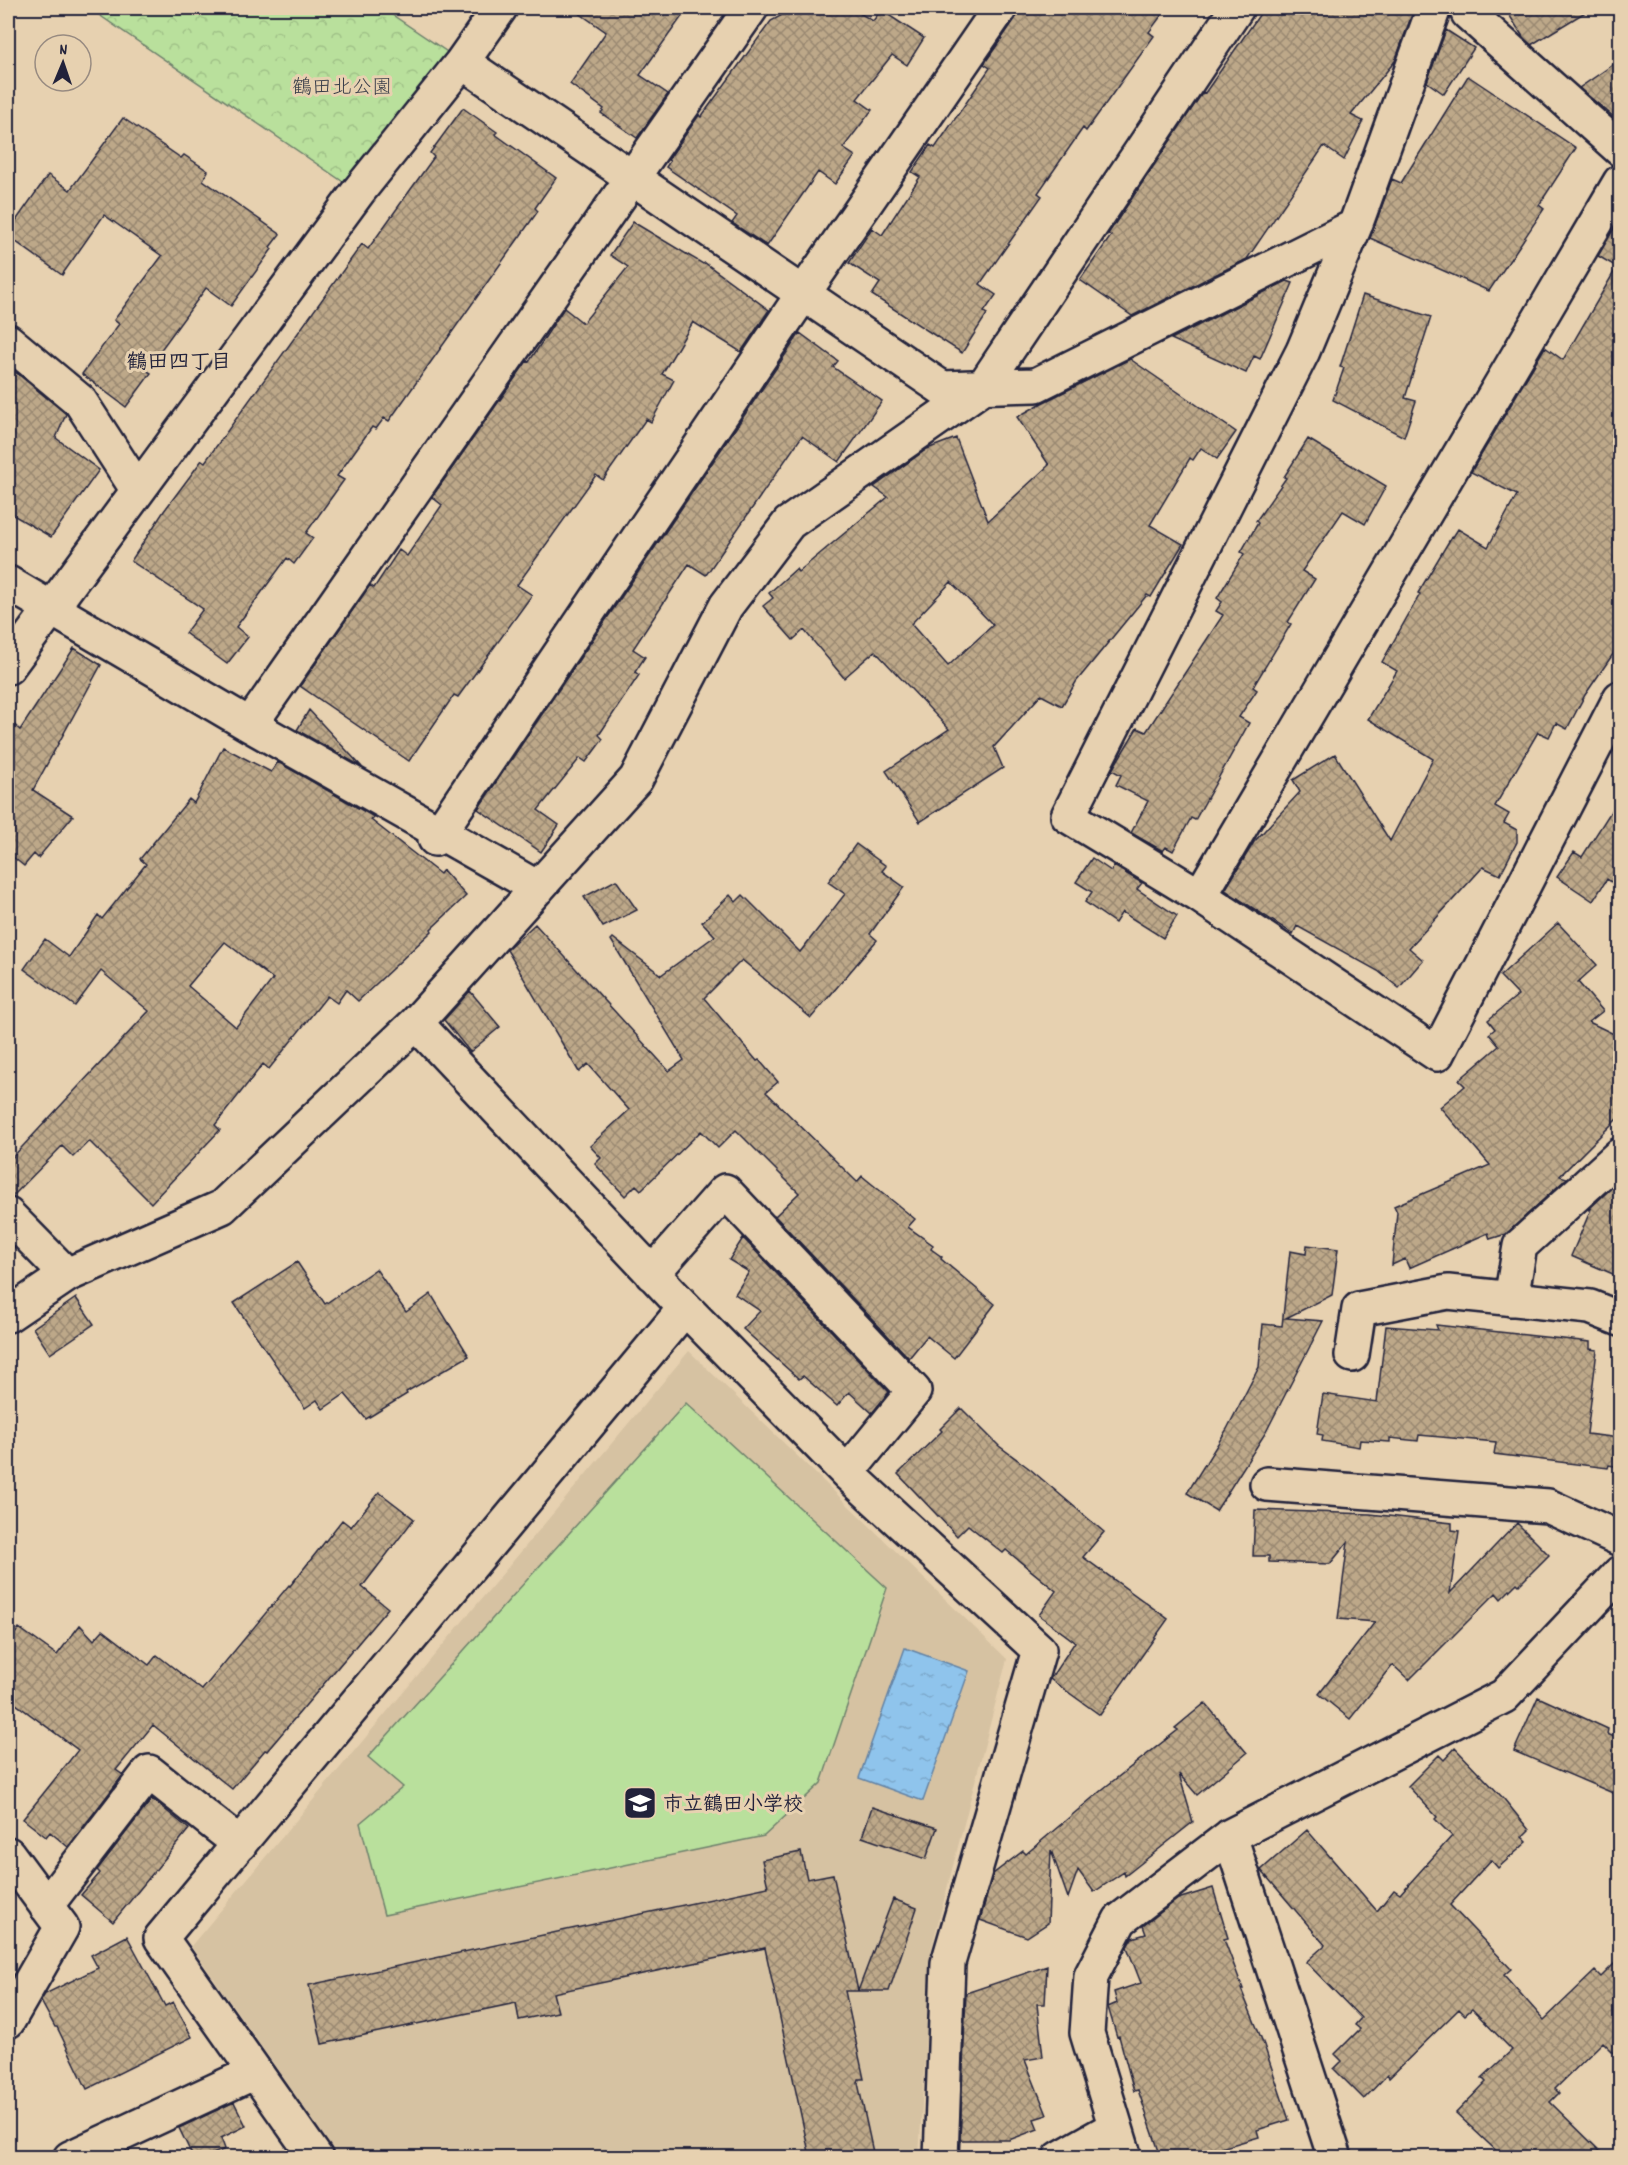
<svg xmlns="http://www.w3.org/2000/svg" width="1628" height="2165" font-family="Dekko,'Klee One',sans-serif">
	<defs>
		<pattern id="forest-crowns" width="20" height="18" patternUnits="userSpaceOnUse" patternTransform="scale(1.5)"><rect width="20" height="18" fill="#b9e09c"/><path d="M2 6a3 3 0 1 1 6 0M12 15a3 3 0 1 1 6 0" fill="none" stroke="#9fc087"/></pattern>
		<pattern id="water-ripples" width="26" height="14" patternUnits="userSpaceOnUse" patternTransform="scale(1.5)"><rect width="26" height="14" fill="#8fc4ec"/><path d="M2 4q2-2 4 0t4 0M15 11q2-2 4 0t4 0" fill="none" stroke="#7ba8cb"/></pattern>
		<pattern id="building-cross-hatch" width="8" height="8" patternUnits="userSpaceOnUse" patternTransform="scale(1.5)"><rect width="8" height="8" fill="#bda889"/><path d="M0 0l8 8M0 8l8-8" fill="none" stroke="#998871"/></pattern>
	</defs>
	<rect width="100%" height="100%" fill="#e7d1b0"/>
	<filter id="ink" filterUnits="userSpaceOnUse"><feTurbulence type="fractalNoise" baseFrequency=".0167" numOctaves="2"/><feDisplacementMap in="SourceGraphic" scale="12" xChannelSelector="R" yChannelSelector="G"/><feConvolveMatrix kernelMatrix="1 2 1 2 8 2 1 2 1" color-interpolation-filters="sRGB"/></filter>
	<g filter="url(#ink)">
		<!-- built -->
		<path fill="#d6c2a2" d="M 689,1351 L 1007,1659 L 931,1950 L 919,2157 L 339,2157 L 191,1946 Z"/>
		<!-- green -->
		<path fill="#b9e09c" stroke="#6e816c" stroke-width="1.5" d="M 686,1403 L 887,1588 L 821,1783 L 764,1836 L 384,1915 L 360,1823 L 403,1787 L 368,1757 Z"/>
		<!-- forest -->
		<path fill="url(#forest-crowns)" stroke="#6e816c" stroke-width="1.5" d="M 89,8 L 382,8 L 462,62 L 358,192 Z"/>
		<!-- water -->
		<path fill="url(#water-ripples)" stroke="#6383a5" stroke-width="1.5" d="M 905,1648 L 969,1671 L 923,1801 L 859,1778 Z"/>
		<!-- building -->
		<path fill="url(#building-cross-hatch)" stroke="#22223b" stroke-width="1.5" fill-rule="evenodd" d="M 572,8 L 688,8 L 640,75 L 668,94 L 637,138 L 601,113 L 604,109 L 570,84 L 606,32 Z
			M 795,8 L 851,8 L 873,21 L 881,10 L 924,38 L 907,65 L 892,55 L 857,99 L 872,110 L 843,148 L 855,156 L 835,184 L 818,172 L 767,246 L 732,223 L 737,216 L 666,167 L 670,161 L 668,160 L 699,115 L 701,117 L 771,21 Z
			M 1021,8 L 1167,8 L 1149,32 L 1154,36 L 1086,131 L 1083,128 L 1038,193 L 1042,196 L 980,284 L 996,295 L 984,312 L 987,314 L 962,353 L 872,295 L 880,283 L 849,263 L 872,228 L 882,235 L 920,177 L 912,172 L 930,145 L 935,148 L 990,68 L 984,64 L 1015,19 Z
			M 1264,8 L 1414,9 L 1395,61 L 1351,115 L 1363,121 L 1344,160 L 1324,146 L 1247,259 L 1132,316 L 1080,280 L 1111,236 L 1108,234 L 1203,92 L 1205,93 Z
			M 1505,8 L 1592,8 L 1531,45 L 1523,37 Z
			M 1446,30 L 1474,48 L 1444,94 L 1427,82 Z
			M 1620,60 L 1620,122 L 1579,88 Z
			M 1468,76 L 1576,148 L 1539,205 L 1544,209 L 1489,291 L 1370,238 L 1392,179 L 1401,183 Z
			M 463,108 L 497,132 L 495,134 L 556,178 L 535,208 L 538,211 L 389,421 L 384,418 L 376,429 L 372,427 L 337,476 L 344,480 L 306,533 L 313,538 L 294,564 L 287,558 L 236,627 L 248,637 L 227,664 L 185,633 L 203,609 L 131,561 L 164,511 L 202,460 L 205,462 L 362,244 L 368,249 L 434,157 L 430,153 Z
			M 123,118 L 181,158 L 184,155 L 208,171 L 203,180 L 280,234 L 270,247 L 272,249 L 231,306 L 206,288 L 146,370 L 151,373 L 126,407 L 82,374 L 119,324 L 114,320 L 162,256 L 104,215 L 62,275 L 8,236 L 8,232 L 48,175 L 70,190 Z
			M 1620,218 L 1620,644 L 1585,695 L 1567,729 L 1556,723 L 1549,737 L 1538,732 L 1495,806 L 1509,814 L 1504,823 L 1517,830 L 1517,842 L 1500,875 L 1483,867 L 1409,948 L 1423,960 L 1399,988 L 1378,971 L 1297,926 L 1293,934 L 1225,890 L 1254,842 L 1300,792 L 1293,780 L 1335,754 L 1390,841 L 1433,759 L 1368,719 L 1397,671 L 1382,662 L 1420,594 L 1418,593 L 1452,536 L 1453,537 L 1458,529 L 1488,547 L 1517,495 L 1471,472 L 1545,347 L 1563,360 L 1617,267 L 1598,256 Z
			M 633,222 L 703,264 L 705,263 L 769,310 L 741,352 L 693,322 L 662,374 L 674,380 L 651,422 L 646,419 L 603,480 L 596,475 L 517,585 L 532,595 L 458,697 L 454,695 L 409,761 L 300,686 L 370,585 L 374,588 L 399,550 L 407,556 L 442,505 L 432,497 L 527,361 L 529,362 L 564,308 L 583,323 L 628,267 L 610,255 Z
			M 1287,281 L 1293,283 L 1260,359 L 1254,356 L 1246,373 L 1171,339 Z
			M 1363,295 L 1431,317 L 1405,398 L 1416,401 L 1404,437 L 1333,400 L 1344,368 L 1340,367 Z
			M 800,333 L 838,361 L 833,367 L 882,401 L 839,462 L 802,436 L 706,575 L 689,564 L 633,649 L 645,657 L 635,672 L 639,675 L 599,735 L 603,739 L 586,762 L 580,758 L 538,810 L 559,825 L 541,852 L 478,809 Z
			M 1130,359 L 1236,432 L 1217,459 L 1201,448 L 1193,460 L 1190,458 L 1150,525 L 1183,544 L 1151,597 L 1147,595 L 1076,682 L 1062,706 L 1041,695 L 994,747 L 1003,768 L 920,822 L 886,771 L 949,729 L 875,651 L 844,678 L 804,630 L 793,640 L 763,606 L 773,598 L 769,593 L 796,569 L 798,572 L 888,497 L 874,487 L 927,449 L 956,438 L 988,521 L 1049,465 L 1017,417 L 1042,403 ZM 951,582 L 993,625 L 948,666 L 911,624 Z
			M 8,368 L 18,374 L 66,414 L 56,438 L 99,470 L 51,537 L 8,512 Z
			M 1308,439 L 1386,486 L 1365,524 L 1343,511 L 1302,571 L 1315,579 L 1288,622 L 1291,624 L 1253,687 L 1257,690 L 1239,717 L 1249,723 L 1195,820 L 1191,818 L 1173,851 L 1166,847 L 1163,851 L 1131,833 L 1148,801 L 1116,785 L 1121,775 L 1112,770 L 1137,728 L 1146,732 L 1223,615 L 1216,611 L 1222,602 L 1217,598 L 1244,554 L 1241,552 L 1258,523 L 1256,521 L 1286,478 L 1284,477 Z
			M 74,648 L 101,665 L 33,790 L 73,816 L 38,858 L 34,854 L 24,866 L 8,853 L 8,719 L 20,730 Z
			M 309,710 L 362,767 L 297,730 Z
			M 223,747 L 271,772 L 278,762 L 374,817 L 371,820 L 440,874 L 443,870 L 466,896 L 431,929 L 432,931 L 358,1001 L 346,990 L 337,1003 L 327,996 L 269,1069 L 263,1064 L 215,1125 L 220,1130 L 151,1203 L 89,1141 L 73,1157 L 62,1146 L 12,1197 L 8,1197 L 8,1162 L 149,1011 L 101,971 L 75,1006 L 24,969 L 45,939 L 69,957 L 98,915 L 102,919 L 146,864 L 140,859 L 189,799 L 194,803 ZM 225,942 L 273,979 L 236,1027 L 188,986 Z
			M 1620,797 L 1620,888 L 1607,879 L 1593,901 L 1557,877 L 1574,852 L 1582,857 Z
			M 856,844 L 886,866 L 882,871 L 904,887 L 870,934 L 877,940 L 811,1018 L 742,960 L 704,998 L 757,1061 L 759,1060 L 778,1082 L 766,1092 L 857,1182 L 862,1176 L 915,1219 L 908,1227 L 933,1245 L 931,1249 L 942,1257 L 941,1259 L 995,1304 L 954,1358 L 927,1336 L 909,1358 L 775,1216 L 799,1193 L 736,1130 L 718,1148 L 701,1131 L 641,1190 L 636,1185 L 625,1196 L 595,1164 L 601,1158 L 590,1146 L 629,1110 L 588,1064 L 579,1072 L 507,950 L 535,924 L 669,1071 L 684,1060 L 611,940 L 613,938 L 661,975 L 715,936 L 702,922 L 730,895 L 736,902 L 743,895 L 800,952 L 845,894 L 828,882 Z
			M 1092,858 L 1111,871 L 1114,866 L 1142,883 L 1137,889 L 1177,916 L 1163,938 L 1122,912 L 1115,923 L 1085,902 L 1092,892 L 1076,882 Z
			M 616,880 L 637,910 L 603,927 L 584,897 Z
			M 1558,923 L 1597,965 L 1578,982 L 1603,1011 L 1589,1022 L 1620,1037 L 1620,1116 L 1560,1176 L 1567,1178 L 1506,1234 L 1490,1239 L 1488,1233 L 1409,1268 L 1405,1259 L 1392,1265 L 1397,1212 L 1394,1206 L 1490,1165 L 1440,1107 L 1465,1086 L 1459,1080 L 1499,1046 L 1489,1034 L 1495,1029 L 1488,1020 L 1518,995 L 1500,976 Z
			M 470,991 L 500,1027 L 470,1052 L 444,1020 Z
			M 1620,1180 L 1620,1277 L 1571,1256 L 1591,1209 L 1588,1210 Z
			M 743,1238 L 889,1392 L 872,1413 L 849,1392 L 837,1406 L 803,1376 L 799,1379 L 743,1329 L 760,1311 L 735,1294 L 749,1272 L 729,1260 Z
			M 1307,1245 L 1338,1249 L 1332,1295 L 1286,1318 L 1323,1321 L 1266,1432 L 1216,1511 L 1187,1493 L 1227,1429 L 1259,1367 L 1263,1324 L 1282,1326 L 1290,1251 L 1306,1254 Z
			M 297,1262 L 325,1304 L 376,1269 L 406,1312 L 431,1294 L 469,1356 L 406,1392 L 407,1394 L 366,1419 L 345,1394 L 323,1409 L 317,1400 L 305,1408 L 234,1303 Z
			M 76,1298 L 94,1324 L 50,1354 L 33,1328 Z
			M 1436,1325 L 1590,1342 L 1590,1349 L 1597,1350 L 1587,1434 L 1620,1438 L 1620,1467 L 1609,1465 L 1608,1468 L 1494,1454 L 1496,1442 L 1419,1435 L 1418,1441 L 1390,1438 L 1390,1442 L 1360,1440 L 1359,1447 L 1322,1441 L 1323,1435 L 1317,1434 L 1323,1394 L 1377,1402 L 1386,1326 L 1438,1330 Z
			M 961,1408 L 999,1446 L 1030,1469 L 1104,1532 L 1083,1557 L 1168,1619 L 1100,1715 L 1050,1679 L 1075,1642 L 1039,1615 L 1056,1591 L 1006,1550 L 1003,1553 L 968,1525 L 957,1536 L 898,1474 L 942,1431 L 940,1429 Z
			M 379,1492 L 414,1519 L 362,1587 L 388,1608 L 267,1751 L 265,1750 L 232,1789 L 153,1725 L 116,1770 L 123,1775 L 68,1847 L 50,1832 L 46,1837 L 23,1819 L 78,1750 L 8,1698 L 8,1644 L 19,1628 L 57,1655 L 80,1625 L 94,1640 L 103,1630 L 149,1665 L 157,1655 L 202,1690 L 289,1585 L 290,1586 L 342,1520 L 351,1527 Z
			M 1255,1510 L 1370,1514 L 1452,1523 L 1452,1530 L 1459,1531 L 1450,1593 L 1517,1523 L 1549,1555 L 1519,1585 L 1517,1583 L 1501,1599 L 1496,1593 L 1409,1680 L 1393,1665 L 1350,1719 L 1319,1694 L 1375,1622 L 1338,1619 L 1348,1542 L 1330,1564 L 1269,1562 L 1269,1556 L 1253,1556 Z
			M 1538,1697 L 1608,1729 L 1607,1734 L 1620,1739 L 1620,1796 L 1514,1751 Z
			M 1205,1703 L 1247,1753 L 1197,1795 L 1179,1774 L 1193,1822 L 1125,1876 L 1124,1872 L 1094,1892 L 1078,1870 L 1068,1898 L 1051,1850 L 1048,1923 L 1027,1937 L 980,1920 L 993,1874 L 1023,1851 L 1026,1854 L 1104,1788 L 1178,1730 L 1175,1728 Z
			M 1455,1748 L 1504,1799 L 1529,1830 L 1522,1837 L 1527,1842 L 1498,1868 L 1491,1860 L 1450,1905 L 1511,1969 L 1504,1975 L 1544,2020 L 1595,1971 L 1601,1977 L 1620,1958 L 1620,2059 L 1603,2042 L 1555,2089 L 1559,2093 L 1550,2102 L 1606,2157 L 1503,2157 L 1456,2113 L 1486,2082 L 1482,2078 L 1512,2050 L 1472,2009 L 1465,2015 L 1459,2009 L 1389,2078 L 1387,2075 L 1364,2099 L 1334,2069 L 1342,2061 L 1335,2054 L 1360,2029 L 1355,2025 L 1361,2018 L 1306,1962 L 1325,1945 L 1261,1870 L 1307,1830 L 1377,1911 L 1394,1890 L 1400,1894 L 1452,1836 L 1435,1819 L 1437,1817 L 1408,1786 L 1439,1755 L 1444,1760 Z
			M 152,1799 L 189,1829 L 113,1922 L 81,1895 L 100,1873 L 97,1870 Z
			M 872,1807 L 937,1828 L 926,1859 L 862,1837 Z
			M 801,1852 L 807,1879 L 833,1874 L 858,1991 L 845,1991 L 864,2079 L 859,2079 L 858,2083 L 874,2157 L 810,2157 L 765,1948 L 553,1993 L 558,2012 L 519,2020 L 516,2003 L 322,2044 L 309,1985 L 768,1887 L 762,1860 Z
			M 1213,1888 L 1228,1938 L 1224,1939 L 1243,1989 L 1241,1989 L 1264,2045 L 1289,2120 L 1257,2130 L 1259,2137 L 1221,2148 L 1223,2157 L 1161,2157 L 1138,2090 L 1134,2091 L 1119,2036 L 1117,2037 L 1108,2007 L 1117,2003 L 1114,1992 L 1141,1983 L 1127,1947 L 1132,1938 L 1146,1934 L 1143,1926 L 1178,1899 Z
			M 893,1899 L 917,1908 L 889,1991 L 858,1991 Z
			M 127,1936 L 165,2006 L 173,2002 L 192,2037 L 87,2089 L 57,2027 L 55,2027 L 41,2001 L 45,1994 L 98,1968 L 91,1955 Z
			M 1047,1966 L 1045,2004 L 1037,2004 L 1043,2057 L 1025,2060 L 1047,2115 L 1034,2119 L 1038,2129 L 1009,2140 L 960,2140 L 966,1993 Z
			M 234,2102 L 246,2126 L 221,2138 L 225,2149 L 205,2157 L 193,2157 L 179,2128 Z"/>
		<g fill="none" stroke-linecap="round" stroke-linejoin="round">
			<!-- minor casing -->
			<g stroke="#22223b" stroke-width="38">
				<path id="minor" d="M 1468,13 L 1620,149
					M 462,62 L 500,8
					M 1355,226 L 1303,351 L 1068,816 L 1200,896 L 1620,182
					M 8,341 L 80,401 L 137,489
					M 8,583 L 250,725 L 538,888
					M 8,667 L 358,192 L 462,62 L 942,388 L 1036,385 L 1355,226 L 1434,8
					M 250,725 L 751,8
					M 435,839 L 803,294 L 1000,8
					M 1200,896 L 1437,1054 L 1620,698
					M 8,1215 L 67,1275
					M 652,1274 L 725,1191 L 914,1391 L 847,1473
					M 1511,1299 L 1520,1246 L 1620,1155
					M 685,1308 L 847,1473 L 1039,1650 L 948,1963 L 941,2158
					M 8,1315 L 67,1275 L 222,1207 L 416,1023 L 636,779 L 726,606 L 789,523 L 983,387 L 1237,8
					M 1352,1355 L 1359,1309 L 1448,1292 L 1590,1307 L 1620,1319
					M 1267,1484 L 1548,1506 L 1620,1539
					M 8,1854 L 62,1927 L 8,2021
					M 46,1906 L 149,1772 L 240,1844
					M 70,2158 L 255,2072
					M 316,2158 L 161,1938 L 685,1308 L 416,1023
					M 1060,2158 L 1115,2127
					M 1125,2158 L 1087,2033 L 1091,1976 L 1120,1920 L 1230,1836
					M 1335,2158 L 1230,1836 L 1504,1696 L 1620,1573"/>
			</g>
			<!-- minor -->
			<use href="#minor" stroke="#e7d1b0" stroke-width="33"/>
		</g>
	</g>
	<!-- icons -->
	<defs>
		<g id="school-square" transform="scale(1.725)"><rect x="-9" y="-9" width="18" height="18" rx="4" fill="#22223b" stroke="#e7d1b0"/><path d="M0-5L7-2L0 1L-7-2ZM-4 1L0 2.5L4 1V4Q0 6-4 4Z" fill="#fff"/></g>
	</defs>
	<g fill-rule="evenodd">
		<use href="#school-square" x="640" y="1803"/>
	</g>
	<g text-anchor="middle" stroke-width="6" stroke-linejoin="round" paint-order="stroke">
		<!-- park labels -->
		<g font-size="20" fill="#393e4a" stroke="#e7d1b0">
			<text x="342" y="93">鶴田北公園</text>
		</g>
		<!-- poi labels -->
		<g font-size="20" font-weight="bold" fill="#22223b" stroke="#e7d1b0" text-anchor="start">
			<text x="663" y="1810">市立鶴田小学校</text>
		</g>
		<!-- neighbourhood labels -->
		<g font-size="21" font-weight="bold" fill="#22223b" stroke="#e7d1b0">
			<text x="179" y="368">鶴田四丁目</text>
		</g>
	</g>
	<!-- margin -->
	<rect width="1628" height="2165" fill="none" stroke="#e7d1b0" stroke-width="30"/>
	<rect x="15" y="15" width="1598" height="2135" fill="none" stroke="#22223b" stroke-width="2" filter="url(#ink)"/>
	<!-- north arrow -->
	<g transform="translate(63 63) rotate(2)"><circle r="28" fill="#e7d1b0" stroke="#988b81" stroke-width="1.5"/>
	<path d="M0-4.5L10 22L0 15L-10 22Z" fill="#22223b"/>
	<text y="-9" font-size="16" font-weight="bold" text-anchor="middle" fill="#22223b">N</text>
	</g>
</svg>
